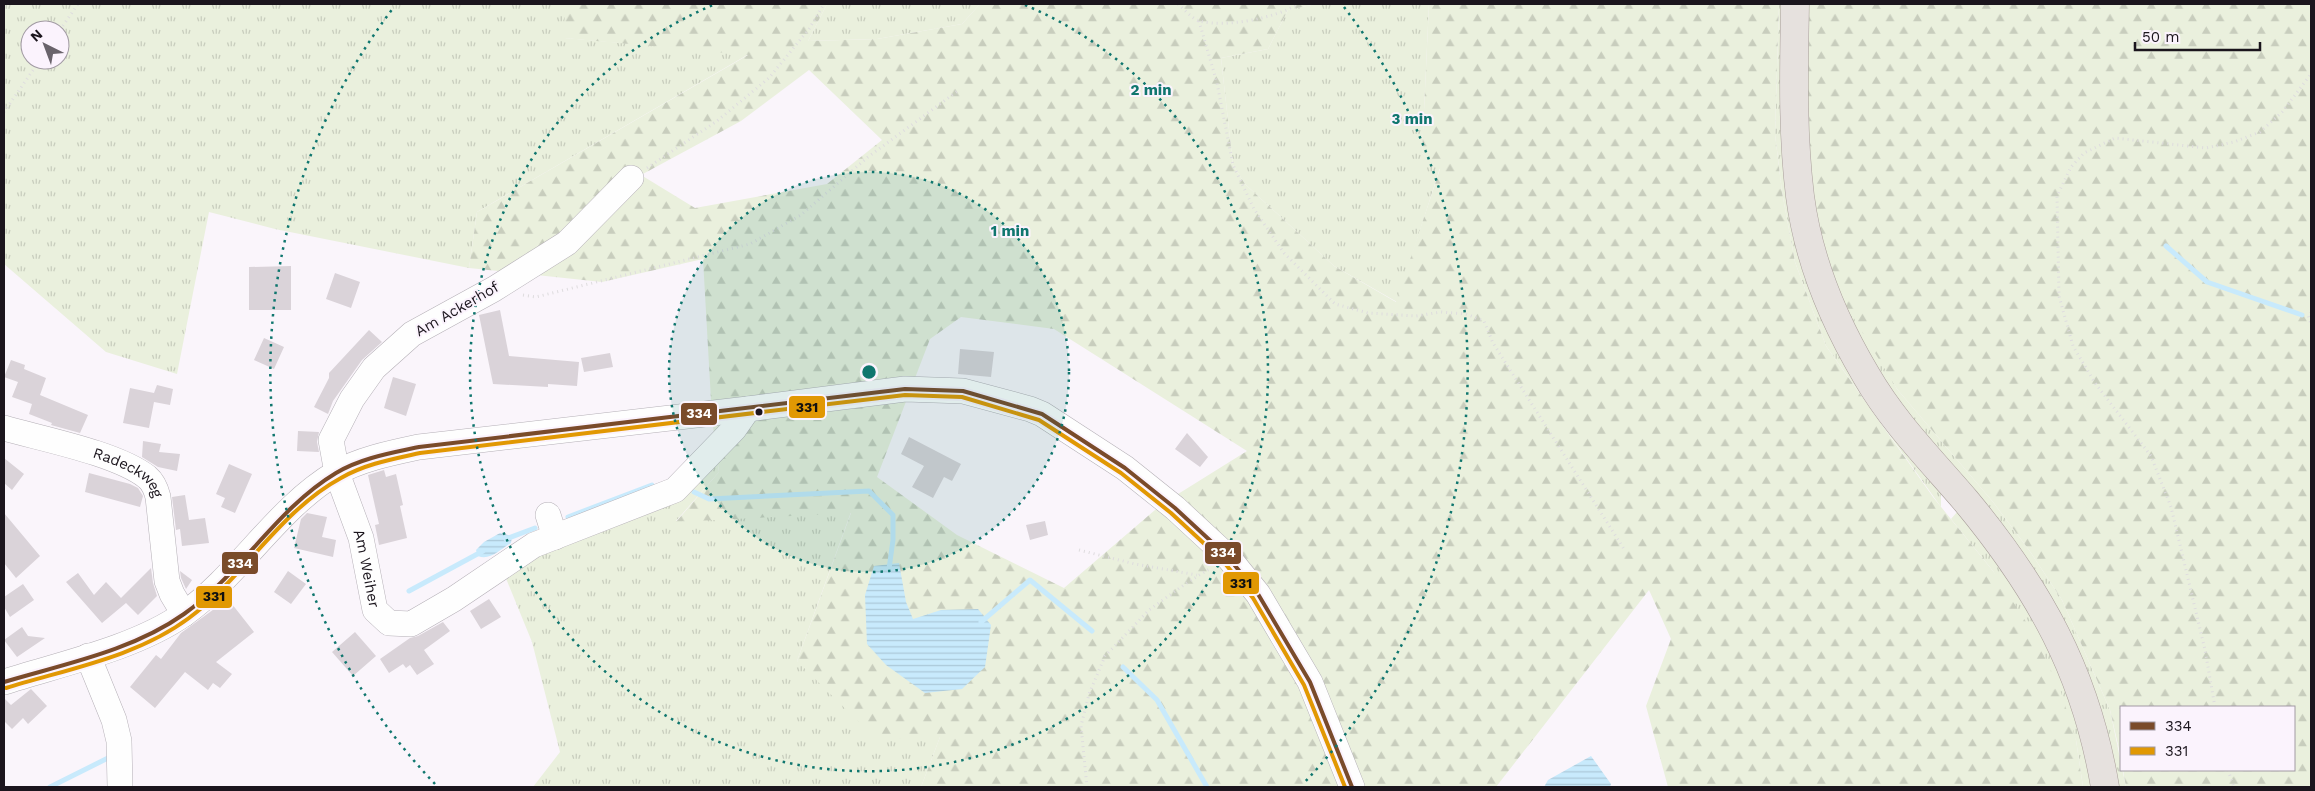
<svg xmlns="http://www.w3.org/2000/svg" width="2315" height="791" font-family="'Work Sans',sans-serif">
	<defs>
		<pattern id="grass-tufts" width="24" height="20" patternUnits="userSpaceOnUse" patternTransform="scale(1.25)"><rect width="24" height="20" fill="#eaf0dd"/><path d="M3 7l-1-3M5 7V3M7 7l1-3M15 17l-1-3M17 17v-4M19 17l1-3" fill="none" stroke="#c8cdbd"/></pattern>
		<pattern id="forest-firs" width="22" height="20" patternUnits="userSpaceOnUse" patternTransform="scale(1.25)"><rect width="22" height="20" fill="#eaf0dd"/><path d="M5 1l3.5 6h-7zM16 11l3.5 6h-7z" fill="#c8cdbd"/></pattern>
		<pattern id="water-rules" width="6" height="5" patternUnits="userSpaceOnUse" patternTransform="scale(1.25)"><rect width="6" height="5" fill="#c8eafc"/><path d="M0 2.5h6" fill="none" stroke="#abc8d8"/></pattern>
	</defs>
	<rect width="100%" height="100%" fill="#faf5fb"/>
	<!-- grass -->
	<path fill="url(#grass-tufts)" fill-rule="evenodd" d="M 4,4 L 565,4 L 565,38 L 749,54 L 477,212 L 469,268 L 275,229 L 209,212 L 177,374 L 106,352 L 4,264 ZM 30,30 L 60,30 L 60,60 L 30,60 Z
		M 827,4 L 980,4 L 962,24 L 877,39 L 808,41 Z
		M 1316,4 L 1429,4 L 1422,153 L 1440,168 L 1397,302 L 1334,266 L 1245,184 L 1233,165 L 1221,58 L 1268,49 L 1288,10 Z
		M 1779,4 L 1786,4 L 1796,225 L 1941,493 L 1941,507 L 1826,346 L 1795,262 L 1782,192 L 1775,134 Z
		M 1829,264 L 1897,389 L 1993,502 L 2029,550 L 2062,600 L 2110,710 L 2126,787 L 2116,787 L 2103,732 L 1922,436 L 1856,335 Z
		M 716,454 L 719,472 L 676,521 L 851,512 L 797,661 L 940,737 L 921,787 L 533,787 L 560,752 L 532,642 L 503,571 Z
		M 1957,512 L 1964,512 L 1981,533 L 2056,655 L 2096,787 L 2083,787 L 2076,740 L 1993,571 L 1951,519 Z"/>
	<!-- forest -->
	<path fill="url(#forest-firs)" fill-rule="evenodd" d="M 565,4 L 827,4 L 808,41 L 877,39 L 962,24 L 980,4 L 1316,4 L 1288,10 L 1268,49 L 1221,58 L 1233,165 L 1245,184 L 1334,266 L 1396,302 L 1440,169 L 1422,153 L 1429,4 L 1779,4 L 1775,134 L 1782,192 L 1795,262 L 1826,346 L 1933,497 L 1993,571 L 2032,631 L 2060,689 L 2076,740 L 2083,787 L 1668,787 L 1646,706 L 1671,639 L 1649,590 L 1496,787 L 921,787 L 940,737 L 877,740 L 797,661 L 851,513 L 676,522 L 719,472 L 712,418 L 703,259 L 602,282 L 469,268 L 477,212 L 748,55 L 564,38 ZM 809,70 L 882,140 L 827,184 L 695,208 L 641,175 L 741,121 ZM 961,317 L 1054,329 L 1247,451 L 1162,504 L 1064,588 L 957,535 L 877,477 L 930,339 Z
		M 1806,4 L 2311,4 L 2311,787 L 2126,787 L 2123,770 L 2294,770 L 2294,707 L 2121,707 L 2121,758 L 2110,710 L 2062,600 L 2029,550 L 1993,502 L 1897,389 L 1844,302 L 1829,264 L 1814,214 L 1809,165 Z"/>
	<!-- water -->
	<path fill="url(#water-rules)" d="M 500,533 L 512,536 L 511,543 C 501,549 490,561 478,556 L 476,550 L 484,542 Z
		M 899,563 L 906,602 L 913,619 L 941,610 L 978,609 L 991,625 L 985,667 L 962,689 L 925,693 L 886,665 L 867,644 L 865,595 L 874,566 Z
		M 1591,756 L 1611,784 L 1610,787 L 1544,787 L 1548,780 Z"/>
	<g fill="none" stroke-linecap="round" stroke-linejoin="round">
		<!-- stream -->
		<path stroke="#c8eafc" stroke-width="5" d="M 2166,246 L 2207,282 L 2302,315
			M 694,492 L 709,499 L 869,491 L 893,515 L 893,540 L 889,569
			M 568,517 L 652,485
			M 506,539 L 535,528
			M 409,591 L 483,551
			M 981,622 L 1030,580 L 1092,631
			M 1123,667 L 1157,700 L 1207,787
			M 50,787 L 112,756"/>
	</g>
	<!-- building -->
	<path fill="#dad3d9" d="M 291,266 L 291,310 L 249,310 L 249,267 Z
		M 335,273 L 360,282 L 351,308 L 326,299 Z
		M 500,310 L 509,356 L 579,362 L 577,386 L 548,384 L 548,387 L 493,384 L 479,315 Z
		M 369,330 L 382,342 L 362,360 L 333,401 L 328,414 L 314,407 L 329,378 L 329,373 Z
		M 264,338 L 284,347 L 274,369 L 254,360 Z
		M 960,349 L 994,352 L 991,377 L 958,374 Z
		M 610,353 L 613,367 L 584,372 L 581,358 Z
		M 11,360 L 25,365 L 24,369 L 46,378 L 40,395 L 88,415 L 80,433 L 51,425 L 52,423 L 29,414 L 32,404 L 12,397 L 18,382 L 4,377 Z
		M 393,377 L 416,384 L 406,416 L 384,408 Z
		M 157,385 L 173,389 L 170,405 L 154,402 L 149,428 L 123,423 L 130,388 L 154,393 Z
		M 298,431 L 319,432 L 317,442 L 319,452 L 297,451 Z
		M 1187,433 L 1208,457 L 1200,467 L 1175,449 Z
		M 909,437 L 961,464 L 952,481 L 944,477 L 933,498 L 912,487 L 924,466 L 901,454 Z
		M 143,441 L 161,444 L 159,452 L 180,454 L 177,471 L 158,467 L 142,457 Z
		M 4,458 L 24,474 L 12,490 L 4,483 Z
		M 229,464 L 252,474 L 235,513 L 221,507 L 225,498 L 216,494 Z
		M 384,470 L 386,477 L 396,474 L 403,505 L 400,506 L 407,538 L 379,545 L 375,525 L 379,524 L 368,475 Z
		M 89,473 L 130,484 L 138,488 L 143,496 L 140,507 L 85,492 Z
		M 185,495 L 189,520 L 205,518 L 209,543 L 182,546 L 180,529 L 176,530 L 172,497 Z
		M 4,513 L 40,556 L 16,578 L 4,563 Z
		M 307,513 L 327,517 L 322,537 L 336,540 L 333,557 L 294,548 L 301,519 Z
		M 1045,521 L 1048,535 L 1030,540 L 1026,525 Z
		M 151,568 L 153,583 L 157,596 L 138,615 L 126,603 L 102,623 L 66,582 L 78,573 L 94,595 L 106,582 L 121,598 Z
		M 180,571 L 192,580 L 186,589 L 181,578 Z
		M 288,571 L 306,584 L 291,604 L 274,592 Z
		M 23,584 L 34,600 L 10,617 L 4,607 L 4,597 Z
		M 228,599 L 254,632 L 216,662 L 232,674 L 220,688 L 213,683 L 208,690 L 185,672 L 155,708 L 130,687 L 156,655 L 161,659 L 181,633 Z
		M 489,599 L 501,617 L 481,629 L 470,611 Z
		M 443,622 L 450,631 L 424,650 L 434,664 L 417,675 L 410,665 L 406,668 L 403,664 L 389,673 L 380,659 L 410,638 L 418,636 Z
		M 22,627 L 28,636 L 45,638 L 17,657 L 4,640 Z
		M 355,632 L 376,656 L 353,676 L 332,652 Z
		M 31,689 L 47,706 L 28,724 L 23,718 L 12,729 L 4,721 L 4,698 L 11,705 Z"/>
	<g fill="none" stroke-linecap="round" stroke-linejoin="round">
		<!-- minor casing -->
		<g stroke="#b5b0b7" stroke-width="26">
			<g id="minor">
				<path id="s1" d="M 631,178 L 567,243 L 494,289 L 412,334 L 374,368 L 352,399 L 331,440 L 337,473 L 361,538 L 375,610 L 389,623 L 411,624 L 454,599 L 534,545 L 675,490 L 734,429 L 748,409"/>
				<path id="s2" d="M 4,428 C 42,439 116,453 147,477 C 153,482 156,489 158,497 L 167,581 L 172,594 L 184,614"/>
				<path d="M 548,515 L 555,537"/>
				<path d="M 88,656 L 114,720 L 119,741 L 120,787"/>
				<path d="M 4,682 C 60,664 136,648 184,614 C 240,574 277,508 336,473 C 361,459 391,453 419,447 L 748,409 L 905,389 L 963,391 L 1030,409 L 1042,414 L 1125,468 L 1175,508 L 1228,557 L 1258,594 L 1310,682 L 1352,787"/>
			</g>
		</g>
		<!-- major casing -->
		<g stroke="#a89e99" stroke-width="29">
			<path id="major" d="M 1795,4 C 1794,67 1792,132 1800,196 C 1808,258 1834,321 1866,375 C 1893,422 1931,460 1966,501 C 2039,589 2086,673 2105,787"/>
		</g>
		<!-- path -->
		<path stroke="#dedcde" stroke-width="3" stroke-dasharray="1 4" stroke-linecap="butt" d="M 1178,4 C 1184,9 1192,19 1200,21 C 1225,28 1276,18 1298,4
			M 1199,21 L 1217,83 L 1233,165 L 1254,209 L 1284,253 L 1335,304 L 1368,313 L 1416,316 L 1441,312 L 1466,314 L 1484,321 L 1493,343 L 1624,549
			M 60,30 L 78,4
			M 4,112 L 40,60
			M 647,168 L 717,121 L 769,78 L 809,29 L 824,4
			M 523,295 L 536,297 L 750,244 L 801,215 L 868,157 L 959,90
			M 2311,313 L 2308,315 L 2311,324
			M 1079,550 L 1135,564 L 1197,575
			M 2215,707 L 2205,650 L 2171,507 L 2151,456 L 2095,383 L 2073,346 L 2059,296 L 2057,196 L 2071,167 L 2084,153 L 2115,138 L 2206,148 L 2234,142 L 2260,132 L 2282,112 L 2311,74
			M 2228,770 L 2234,787
			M 1087,787 L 1081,726 L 1089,694 L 1105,656 L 1149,610 L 1188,582 L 1211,568"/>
		<!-- minor -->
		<use href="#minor" stroke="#fefefe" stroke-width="25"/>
		<!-- major -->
		<use href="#major" stroke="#e6e1de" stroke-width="28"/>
		<!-- bus-1 casing -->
		<g stroke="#fbf3fd" stroke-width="8">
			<path id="bus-1" d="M 4,682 C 64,664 132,651 184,614 C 241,574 276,509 336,473 C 361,458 391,453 419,447 L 905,389 L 963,391 L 1042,414 L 1125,468 L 1175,508 L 1228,557 L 1258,594 L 1310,682 L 1352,787"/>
		</g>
		<!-- bus-2 casing -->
		<g stroke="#fbf3fd" stroke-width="8">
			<path id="bus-2" d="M 6,688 C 67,669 137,657 189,618 C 244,577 280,511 341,478 C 365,464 393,459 420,453 L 905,395 L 962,397 L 1039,420 L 1121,473 L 1171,513 L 1223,561 L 1253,598 L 1304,685 L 1345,787"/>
		</g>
		<!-- bus-1 -->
		<use href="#bus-1" stroke="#7a4b2a" stroke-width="4"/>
		<!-- bus-2 -->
		<use href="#bus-2" stroke="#e19803" stroke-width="4"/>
	</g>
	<!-- distance rings -->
	<circle cx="869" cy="372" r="200" fill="#0f766e" fill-opacity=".12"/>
	<g fill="none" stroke="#0f766e" stroke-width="2.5" stroke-dasharray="2.5 5">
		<circle cx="869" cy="372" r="200"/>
		<path d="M1025 5A399 399 0 1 1 713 5"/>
		<path d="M435 784A599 599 0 0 1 394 7M1344 7A599 599 0 0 1 1303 784"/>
	</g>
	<!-- markers -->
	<circle fill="#1b151d" stroke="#fbf3fd" stroke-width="2" cx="759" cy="412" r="4.5"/>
	<g text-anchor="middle" stroke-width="4" stroke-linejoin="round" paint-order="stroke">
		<!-- street labels -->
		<g font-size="15" fill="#1b151d" stroke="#fbf3fd">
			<text transform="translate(457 309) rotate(-30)" y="5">Am Ackerhof</text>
			<text dy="5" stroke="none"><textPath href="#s2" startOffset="134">Radeckweg</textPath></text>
			<text dy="5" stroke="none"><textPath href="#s1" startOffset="540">Am Weiher</textPath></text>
		</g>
	</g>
	<circle cx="869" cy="372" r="8" fill="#0f766e" stroke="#fbf3fd" stroke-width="2.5"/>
	<g font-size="15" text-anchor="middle" font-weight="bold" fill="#0f766e" stroke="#fbf3fd" stroke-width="4" stroke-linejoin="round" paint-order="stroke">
		<text x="1151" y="95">2 min</text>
		<text x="1412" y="124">3 min</text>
		<text x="1010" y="236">1 min</text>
	</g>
	<g stroke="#fbf3fd" stroke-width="2">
		<rect x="788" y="395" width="38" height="24" rx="5" fill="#e19803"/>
		<rect x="680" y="402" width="38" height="24" rx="5" fill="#7a4b2a"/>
		<rect x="1204" y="541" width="38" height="24" rx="5" fill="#7a4b2a"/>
		<rect x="221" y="551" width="38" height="24" rx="5" fill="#7a4b2a"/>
		<rect x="1222" y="571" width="38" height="24" rx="5" fill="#e19803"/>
		<rect x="195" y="585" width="38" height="24" rx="5" fill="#e19803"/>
	</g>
	<g font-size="14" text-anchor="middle" font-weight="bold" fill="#fff">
		<text x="699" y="418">334</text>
		<text x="1223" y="557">334</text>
		<text x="240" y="568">334</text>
	</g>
	<g font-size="14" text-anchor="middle" font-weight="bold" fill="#111">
		<text x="807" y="412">331</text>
		<text x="1241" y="588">331</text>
		<text x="214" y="601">331</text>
	</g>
	<!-- border -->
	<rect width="2315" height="791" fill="none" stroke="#1b151d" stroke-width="10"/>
	<!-- legend -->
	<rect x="2120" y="706" width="175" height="65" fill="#fbf3fd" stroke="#a19aa3"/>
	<rect x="2130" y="722" width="25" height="8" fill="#7a4b2a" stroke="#a19aa3"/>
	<text x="2165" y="731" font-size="15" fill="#1b151d">334</text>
	<rect x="2130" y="747" width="25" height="8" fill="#e19803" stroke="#a19aa3"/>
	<text x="2165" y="756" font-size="15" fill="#1b151d">331</text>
	<!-- north arrow -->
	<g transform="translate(45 45) rotate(318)"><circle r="24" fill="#fbf3fd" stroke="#a19aa3"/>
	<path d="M0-4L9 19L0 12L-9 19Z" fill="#69636b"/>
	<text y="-8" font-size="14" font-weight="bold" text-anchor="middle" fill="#1b151d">N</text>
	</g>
	<!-- scale -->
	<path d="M2135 42v8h125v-8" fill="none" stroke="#1b151d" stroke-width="2.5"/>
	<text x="2142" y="42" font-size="15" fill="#1b151d" stroke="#fbf3fd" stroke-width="4" paint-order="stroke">50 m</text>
</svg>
